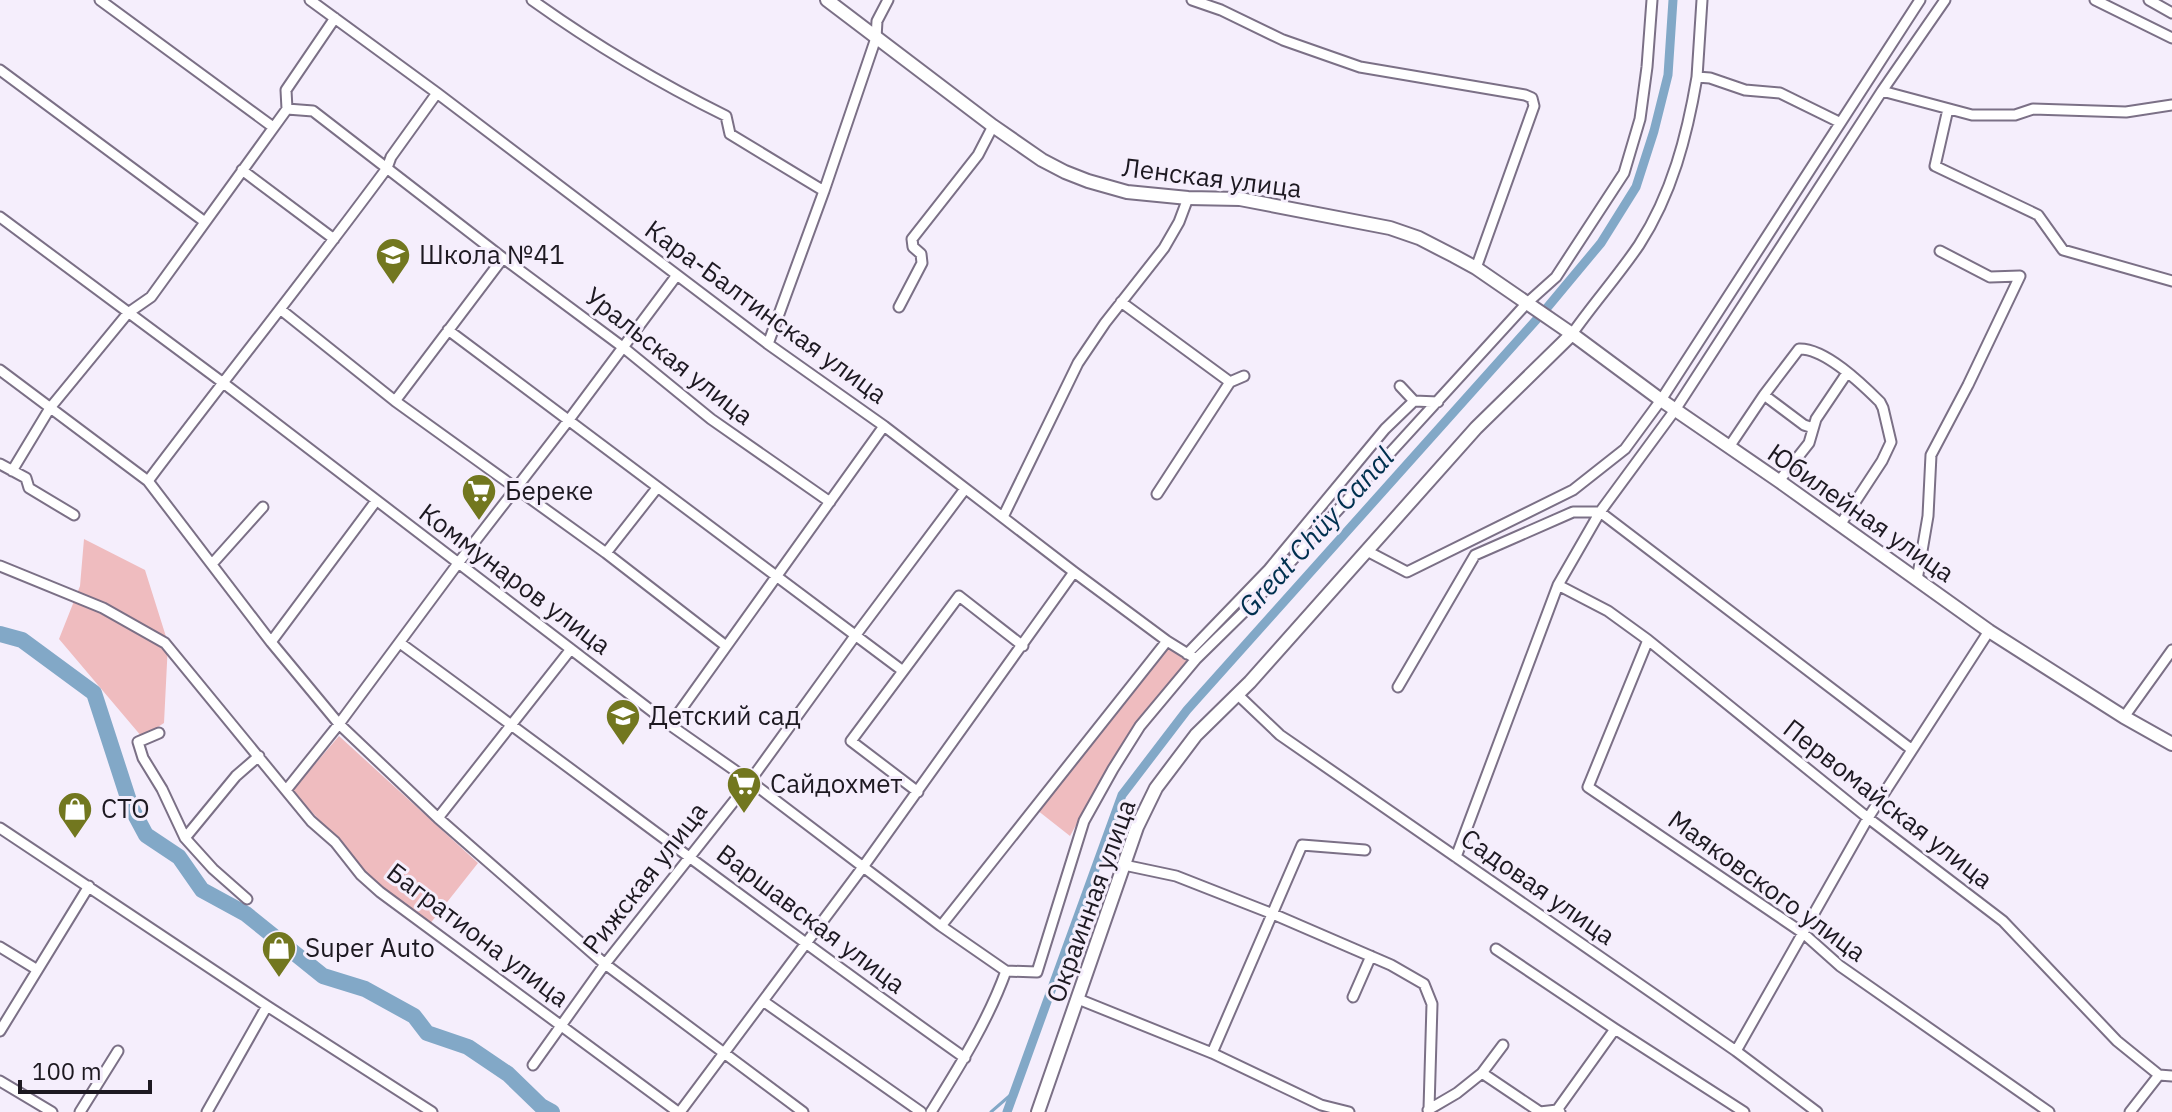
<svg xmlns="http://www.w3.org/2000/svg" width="2172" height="1112" font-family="'IBM Plex Sans',sans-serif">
	<rect width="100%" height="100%" fill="#f5eefc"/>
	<!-- green -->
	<path fill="#efbcbf" d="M 84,539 L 145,570 L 168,643 L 164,723 L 142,737 L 59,639 L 80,586 Z
		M 1167,647 L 1188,661 L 1136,723 L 1107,769 L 1070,836 L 1037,810 Z
		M 339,736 L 478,863 L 429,925 L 375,885 L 343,845 L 292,791 Z"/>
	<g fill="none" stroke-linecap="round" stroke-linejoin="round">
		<!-- stream -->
		<path stroke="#82a8c7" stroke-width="3" d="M 991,1112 L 1014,1092"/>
		<!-- canal -->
		<path stroke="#82a8c7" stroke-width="9" d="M 1007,1112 L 1122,795 L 1187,710 L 1546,309 L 1601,243 L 1636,187 L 1654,131 L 1668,75 L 1673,0"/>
		<!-- river -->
		<path stroke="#82a8c7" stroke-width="16" d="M 0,634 L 22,640 L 94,693 L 131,807 L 146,835 L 179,857 L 202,890 L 246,914 L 323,976 L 365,989 L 414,1016 L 427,1033 L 468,1047 L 508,1074 L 541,1106 L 552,1112"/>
		<!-- street casing -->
		<g stroke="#7b7086" stroke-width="13">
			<path id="street" d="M 100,0 L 273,127
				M 310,0 L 437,93 L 768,344 L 884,426 L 1074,572 L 1167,641 L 1196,659
				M 532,0 C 595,45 657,82 726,116 L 730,134 L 824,191
				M 1192,0 L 1221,10 L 1283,40 L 1360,67 L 1525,95 L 1532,98 L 1534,106 L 1476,268
				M 1702,0 L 1697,77 L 1710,78 L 1745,90 L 1780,93 L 1839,122
				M 2095,0 L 2172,38
				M 2149,0 L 2172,13
				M 0,70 L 205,222
				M 1882,91 L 1972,115 L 2015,115 L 2033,109 L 2126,112 L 2172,105
				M 287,109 L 313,111 L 503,258 L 624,348 L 711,419 L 830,502
				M 1948,109 L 1935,166 L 2038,215 L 2063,250 L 2172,281
				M 242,170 L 334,239
				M 0,217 L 222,382 L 670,725 L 750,781 L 941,926 L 1006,971
				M 1121,302 L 1230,382
				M 899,307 L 922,263 L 921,254 L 913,247 L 912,239 L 978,155 L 993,126
				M 280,309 L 395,401 L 606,553 L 726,646
				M 448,330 L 903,671
				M 1572,334 C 1593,304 1618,276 1639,245 C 1672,194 1687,136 1697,77
				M 768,344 L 824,191 L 876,38 L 877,21 L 888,0
				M 0,370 L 148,481 L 271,642 L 339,724 L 438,818 L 605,964 L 803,1112
				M 1400,386 L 1414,401 L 1438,402
				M 1764,395 L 1804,425 L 1813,428
				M 395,401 L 503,258
				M 1729,447 L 1764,395 L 1799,349 C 1825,348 1862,384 1880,402 L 1883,408 L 1891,442 L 1882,461 L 1840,525
				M 0,464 L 26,478 L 29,488 L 74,515
				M 12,471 L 50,408 L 128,313 L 151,297 L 287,109 L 286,90 L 335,18
				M 148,481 C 227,376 309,274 387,168 L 391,157 L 437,93
				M 1779,481 L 1809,443 L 1816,419 L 1847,373
				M 1157,494 L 1230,382 L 1244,376
				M 1003,517 L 1078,363 L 1105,323 L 1164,248 L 1179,222 L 1188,198
				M 1367,551 L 1407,572 L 1573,490 L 1625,449 L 1661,400 L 1920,0
				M 606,553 L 657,488
				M 212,564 L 263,507
				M 0,566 L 103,608 L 165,643 L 311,821 L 335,842 L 361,875 L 380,892 L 678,1112
				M 1917,580 L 1928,516 L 1931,455 L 1968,385 L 2020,276 L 1990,277 L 1940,251
				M 1558,585 L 1608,611 L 1648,640 L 1868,818 L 2003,921 L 2117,1041 L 2159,1075 L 2172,1076
				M 1648,640 L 1588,787 L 1803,933 L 1840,966 L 2049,1112
				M 271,642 L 376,501
				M 400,643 C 589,781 774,923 965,1058
				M 1187,654 L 1269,569 L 1385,429 L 1414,401
				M 1398,687 L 1475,555 L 1573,512 L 1600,512 L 1911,749
				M 1237,694 L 1280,735 L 1736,1051 L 1817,1112
				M 2124,717 L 2172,650
				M 670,725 L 884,426
				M 159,733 L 138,742 L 143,758 L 162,789 L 185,838 L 213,869 L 247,899
				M 287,789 L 339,724 L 459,562 L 568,421 L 677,275
				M 918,792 L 851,741 L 959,596 L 1023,646
				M 438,818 L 571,649
				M 0,828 L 267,1006 L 432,1112
				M 185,838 L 236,776 L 259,756
				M 1456,857 L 1558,585 L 1600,512 L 1675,410 L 1882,91 L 1945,0
				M 1124,865 L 1176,876 L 1273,914 L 1391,965 L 1424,984 L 1432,1004 L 1429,1109
				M 941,926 L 1167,641
				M 0,947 L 36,969
				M 1496,949 L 1615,1029 L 1744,1112
				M 1006,971 L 1037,972 L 1084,821 L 1113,769 L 1140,726 L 1196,659 L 1254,602 L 1527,303 L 1556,277 L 1624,173 L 1640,119 L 1647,67 L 1652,0
				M 1353,997 L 1371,956
				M 1078,999 L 1212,1053 L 1321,1105 L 1349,1112
				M 763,1001 L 921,1112
				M 0,1031 L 89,886
				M 1736,1051 L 1868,818 L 1989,631
				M 1212,1053 L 1302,845 L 1365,850
				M 533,1065 L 605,964 L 750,781 L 855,636 L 965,489
				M 1482,1073 L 1540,1112 L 1557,1110 L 1560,1112
				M 0,1081 L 52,1112
				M 1428,1110 L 1457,1093 L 1482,1073 L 1503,1045
				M 1557,1110 L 1615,1029
				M 80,1112 L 118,1051
				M 207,1112 L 267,1006
				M 680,1112 L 863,867 L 1074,572
				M 931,1112 C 959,1067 988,1021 1006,971
				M 2130,1112 L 2159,1075"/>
		</g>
		<!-- secondary casing -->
		<g stroke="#7b7086" stroke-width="16">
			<path id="secondary" d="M 827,0 L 993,126 L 1042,160 L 1065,172 L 1088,181 L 1127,192 L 1188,198 L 1240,199 L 1390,228 L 1419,238 L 1454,256 L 1476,268 L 1572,334 L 1661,400 L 1779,481 L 1989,631 L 2124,717 L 2172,744
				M 1038,1112 L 1137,827 L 1156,788 L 1196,735 L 1250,682 L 1476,428 L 1572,334"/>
		</g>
		<!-- street -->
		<use href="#street" stroke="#fff" stroke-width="9"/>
		<!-- secondary -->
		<use href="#secondary" stroke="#fff" stroke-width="12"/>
	</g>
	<!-- icons -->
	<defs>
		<g id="school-pin" transform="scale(1.8)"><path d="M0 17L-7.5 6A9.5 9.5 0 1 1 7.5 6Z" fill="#72771f" stroke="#f5eefc"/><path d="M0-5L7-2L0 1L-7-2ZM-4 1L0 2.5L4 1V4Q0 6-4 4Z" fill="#fff"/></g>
		<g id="supermarket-pin" transform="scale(1.8)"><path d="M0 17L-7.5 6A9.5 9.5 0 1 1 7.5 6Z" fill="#72771f" stroke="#f5eefc"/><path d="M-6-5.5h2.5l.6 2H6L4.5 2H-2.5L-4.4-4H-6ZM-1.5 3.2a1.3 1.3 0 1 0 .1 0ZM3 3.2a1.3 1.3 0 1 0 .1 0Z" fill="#fff"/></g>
		<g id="shop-pin" transform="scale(1.8)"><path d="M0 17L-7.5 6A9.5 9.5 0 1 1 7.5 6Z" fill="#72771f" stroke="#f5eefc"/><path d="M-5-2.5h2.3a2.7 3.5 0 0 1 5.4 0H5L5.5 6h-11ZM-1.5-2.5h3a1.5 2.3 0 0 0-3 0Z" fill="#fff"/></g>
	</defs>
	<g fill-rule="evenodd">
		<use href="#school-pin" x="393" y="255"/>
		<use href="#supermarket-pin" x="479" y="491"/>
		<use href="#school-pin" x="623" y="716"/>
		<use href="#supermarket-pin" x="744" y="784"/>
		<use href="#shop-pin" x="75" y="809"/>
		<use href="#shop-pin" x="279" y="948"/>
	</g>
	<g text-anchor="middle" stroke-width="6" stroke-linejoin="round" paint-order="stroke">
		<!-- street labels -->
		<g font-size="26" fill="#1d1921" stroke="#f5eefc">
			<text transform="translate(1212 178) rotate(7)" y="9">Ленская улица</text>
			<text transform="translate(766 312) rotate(36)" y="9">Кара-Балтинская улица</text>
			<text transform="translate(669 356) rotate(38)" y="9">Уральская улица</text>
			<text transform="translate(1861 513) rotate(35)" y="9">Юбилейная улица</text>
			<text transform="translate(515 579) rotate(37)" y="9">Коммунаров улица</text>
			<text transform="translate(1888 804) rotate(38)" y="9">Первомайская улица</text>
			<text transform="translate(645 878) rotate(-52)" y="9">Рижская улица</text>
			<text transform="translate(1767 886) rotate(36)" y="9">Маяковского улица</text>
			<text transform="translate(1538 887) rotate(35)" y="9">Садовая улица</text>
			<text transform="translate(1091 901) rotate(-70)" y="9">Окраинная улица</text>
			<text transform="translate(811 919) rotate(37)" y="9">Варшавская улица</text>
			<text transform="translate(478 935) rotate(37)" y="9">Багратиона улица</text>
		</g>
		<!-- poi labels -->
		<g font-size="26" fill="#1d1921" stroke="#f5eefc" text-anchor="start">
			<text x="419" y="264">Школа №41</text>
			<text x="505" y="500">Береке</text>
			<text x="649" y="725">Детский сад</text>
			<text x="770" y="793">Сайдохмет</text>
			<text x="101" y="818">СТО</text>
			<text x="305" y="957">Super Auto</text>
		</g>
		<!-- water labels -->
		<g font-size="28" font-style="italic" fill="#00304f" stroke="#f5eefc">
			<text transform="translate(1316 532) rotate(-48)" y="10">Great Chüy Canal</text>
		</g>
	</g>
	<!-- scale -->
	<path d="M20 1080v12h130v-12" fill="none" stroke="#1d1921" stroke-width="4"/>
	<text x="32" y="1080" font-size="24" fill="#1d1921" stroke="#f5eefc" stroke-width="6" paint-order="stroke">100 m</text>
</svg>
